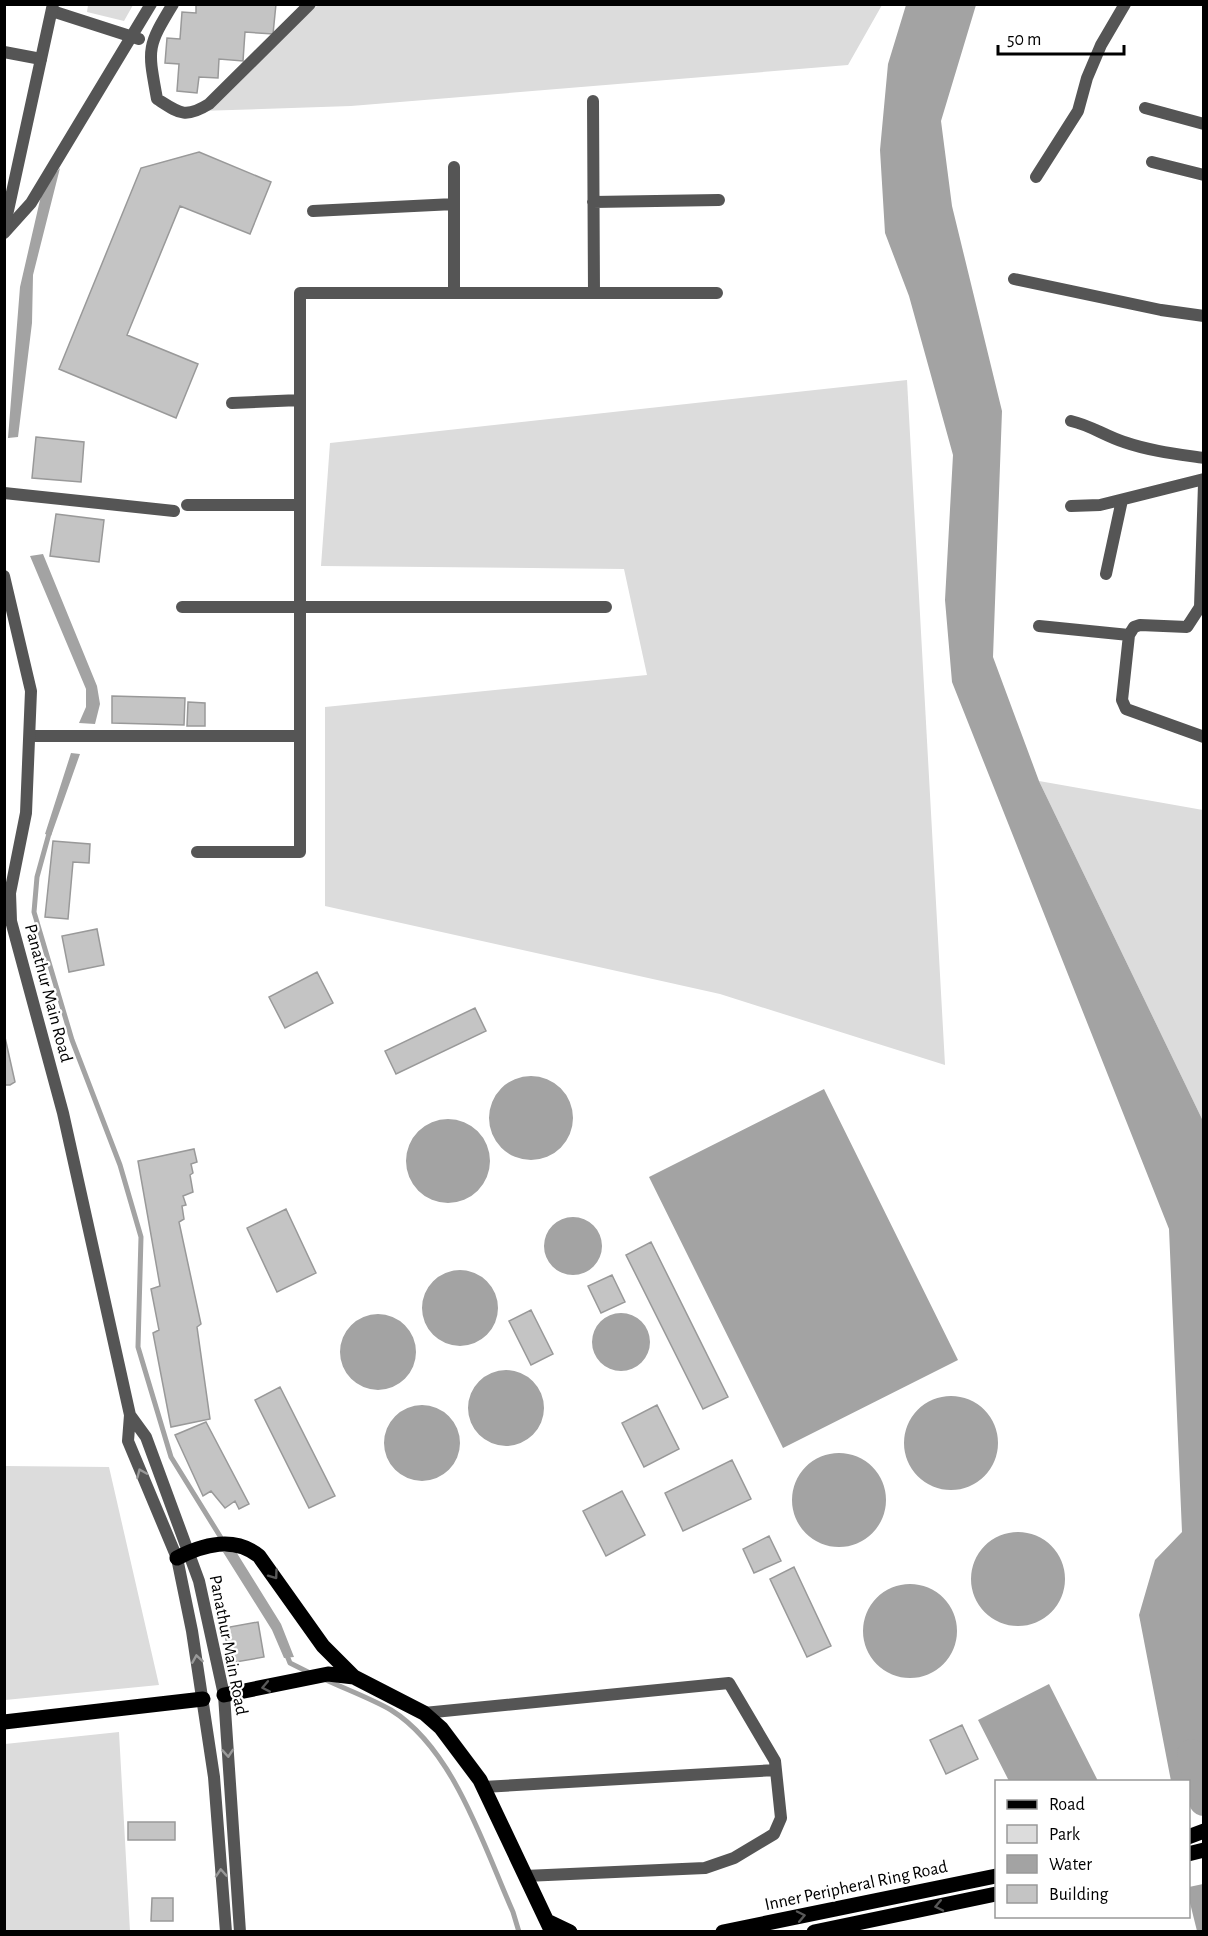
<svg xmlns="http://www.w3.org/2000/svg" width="1208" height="1936" font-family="'Alegreya Sans',sans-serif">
	<rect width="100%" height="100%" fill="#fff"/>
	<!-- green -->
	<path fill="#dcdcdc" d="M 88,5 L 88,4 L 133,5 L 124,21 L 87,12 Z
		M 318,5 L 882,5 L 848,65 L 351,106 L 199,111 Z
		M 907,380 L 945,1065 L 720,994 L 325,906 L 325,707 L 647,675 L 624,569 L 321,566 L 330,443 Z
		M 1039,781 L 1203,810 L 1203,1121 Z
		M 5,1466 L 109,1467 L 159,1685 L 5,1700 Z
		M 119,1732 L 130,1931 L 5,1931 L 5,1744 Z"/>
	<!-- water -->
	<path fill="#a3a3a3" d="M 906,5 L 976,5 L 941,121 L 952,206 L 1002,411 L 993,657 L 1039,781 L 1203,1121 L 1204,1793 L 1189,1797 L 1188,1782 L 1171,1781 L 1139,1615 L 1155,1560 L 1182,1532 L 1169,1229 L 952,682 L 945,600 L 953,455 L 909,296 L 885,233 L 880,150 L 888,64 Z
		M 60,168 L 33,275 L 32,323 L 18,437 L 8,438 L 20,287 L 43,187 Z
		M 43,554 L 97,686 L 100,704 L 95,724 L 79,723 L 86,707 L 86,689 L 30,556 Z
		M 71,753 L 80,754 L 51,836 L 45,834 Z
		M489 1118a42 42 0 1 1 84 0a42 42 0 1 1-84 0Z
		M 824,1089 L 958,1360 L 783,1448 L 649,1177 Z
		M406 1161a42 42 0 1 1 84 0a42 42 0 1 1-84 0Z
		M544 1246a29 29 0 1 1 58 0a29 29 0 1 1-58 0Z
		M422 1308a38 38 0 1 1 76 0a38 38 0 1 1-76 0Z
		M592 1342a29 29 0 1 1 58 0a29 29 0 1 1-58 0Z
		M340 1352a38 38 0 1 1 76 0a38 38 0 1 1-76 0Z
		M468 1408a38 38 0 1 1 76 0a38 38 0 1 1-76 0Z
		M904 1443a47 47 0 1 1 94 0a47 47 0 1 1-94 0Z
		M384 1443a38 38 0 1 1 76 0a38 38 0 1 1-76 0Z
		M792 1500a47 47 0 1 1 94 0a47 47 0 1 1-94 0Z
		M971 1579a47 47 0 1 1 94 0a47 47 0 1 1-94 0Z
		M 235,1550 L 281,1624 L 294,1657 L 284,1658 L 272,1630 L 223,1552 Z
		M863 1631a47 47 0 1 1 94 0a47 47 0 1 1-94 0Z
		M 1049,1684 L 1098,1781 L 1009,1781 L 978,1720 Z
		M 1203,1884 L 1203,1931 L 1197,1931 L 1189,1899 L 1189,1887 Z"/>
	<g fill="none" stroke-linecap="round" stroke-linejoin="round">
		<!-- stream -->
		<path stroke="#a3a3a3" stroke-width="5" d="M 50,830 L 37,877 L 34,912 L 72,1040 L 120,1165 L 141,1237 L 138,1347 L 171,1457 L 223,1541
			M 286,1653 L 290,1663 L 310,1673
			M 324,1679 C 345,1689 370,1698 391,1710 C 454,1749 484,1847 513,1912 L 519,1932"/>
		<!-- river -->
		<path stroke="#a3a3a3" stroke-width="30" d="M 1192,1754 L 1204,1801"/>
	</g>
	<!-- building -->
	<path fill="#c4c4c4" stroke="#999" stroke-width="1.5" d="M 196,4 L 276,4 L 273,34 L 245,32 L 243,61 L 219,59 L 218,78 L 199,77 L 197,93 L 177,91 L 179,64 L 165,63 L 167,38 L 180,39 L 182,12 L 196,13 Z
		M 199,152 L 271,182 L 250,234 L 180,206 L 127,335 L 198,364 L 176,418 L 59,369 L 141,168 Z
		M 36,437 L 84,442 L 81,482 L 32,478 Z
		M 56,514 L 104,520 L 99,562 L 50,556 Z
		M 112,696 L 185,698 L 184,725 L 112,723 Z
		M 188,702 L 205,703 L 205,726 L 187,726 Z
		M 53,841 L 90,844 L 89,863 L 73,862 L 68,919 L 45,917 Z
		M 97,929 L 104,965 L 69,972 L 62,936 Z
		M 317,972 L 333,1003 L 285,1028 L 269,997 Z
		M 475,1008 L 486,1031 L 396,1074 L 385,1051 Z
		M 4,1033 L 15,1082 L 10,1085 L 4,1085 Z
		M 194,1149 L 197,1162 L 191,1164 L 193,1173 L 190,1175 L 193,1192 L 183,1196 L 186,1205 L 182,1206 L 184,1219 L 179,1222 L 201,1324 L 197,1327 L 210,1419 L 171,1427 L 153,1333 L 159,1330 L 151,1289 L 160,1286 L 138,1161 Z
		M 286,1209 L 316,1273 L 277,1292 L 247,1228 Z
		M 651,1242 L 728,1397 L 703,1409 L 626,1255 Z
		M 612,1275 L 625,1302 L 601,1313 L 588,1286 Z
		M 531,1310 L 553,1354 L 531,1365 L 509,1321 Z
		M 280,1387 L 335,1496 L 309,1508 L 255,1400 Z
		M 657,1405 L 679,1449 L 644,1467 L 622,1423 Z
		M 206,1422 L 249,1504 L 239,1509 L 235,1501 L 225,1508 L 211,1491 L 203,1496 L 175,1435 Z
		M 732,1460 L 751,1499 L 683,1531 L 665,1493 Z
		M 622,1491 L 645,1535 L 606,1556 L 583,1511 Z
		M 769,1536 L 781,1561 L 754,1573 L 743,1549 Z
		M 794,1567 L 831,1646 L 807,1657 L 770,1579 Z
		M 258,1622 L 264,1657 L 230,1663 L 224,1628 Z
		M 962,1725 L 978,1759 L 946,1774 L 930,1740 Z
		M 128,1822 L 175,1822 L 175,1840 L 128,1840 Z
		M 152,1898 L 173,1898 L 173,1921 L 151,1921 Z"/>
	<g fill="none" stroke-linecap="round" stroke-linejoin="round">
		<!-- minor -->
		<path stroke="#555" stroke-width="12" d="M 173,4 C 146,48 148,49 157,99 C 179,113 185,119 209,104 L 310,4
			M 52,11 L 139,39
			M 4,52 L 41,59
			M 593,101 L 594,293
			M 1145,108 L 1204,124
			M 1152,162 L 1204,175
			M 454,167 L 454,293
			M 1036,177 L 1078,111 L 1087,78 L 1101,45 L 1125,4
			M 593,202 L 719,200
			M 313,211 L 454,204
			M 4,233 L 31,203 L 151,4
			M 1014,279 L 1161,310 L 1204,316
			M 232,403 L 300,400
			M 1071,421 C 1090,425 1105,436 1124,442 C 1150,451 1177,454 1204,458
			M 1204,484 L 1200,607 L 1187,627 L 1140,625 L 1134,627 L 1129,635 L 1122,700 L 1126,709 L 1204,737
			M 4,493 L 174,511
			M 187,505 L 300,505
			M 1071,506 L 1100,505 L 1204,479
			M 1106,574 L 1122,500
			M 182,607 L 606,607
			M 1039,626 L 1129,635
			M 30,736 L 300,736
			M 197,852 L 300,852 L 300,293 L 717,293
			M 424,1713 L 729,1683 L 775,1761 L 781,1818 L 774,1834 L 734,1858 L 705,1868 L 525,1876
			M 483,1787 L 776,1770"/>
		<!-- tertiary -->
		<path stroke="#555" stroke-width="12" d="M 4,229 L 53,4
			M 4,576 L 31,691 L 26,813 L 10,893 L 11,921 L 63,1113 L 130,1415 L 128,1441 L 177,1558 L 192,1631 L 214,1777 L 226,1932
			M 130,1415 L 146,1437 L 199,1581 L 224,1695 L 240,1932"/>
		<!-- primary -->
		<path stroke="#000" stroke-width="15" d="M 177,1558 C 204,1544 234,1536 259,1556 L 323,1646 L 354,1677
			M 224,1695 L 328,1674 L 354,1677 L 424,1713 L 441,1728 L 480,1780 L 552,1932
			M 4,1722 L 203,1699
			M 1188,1837 L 1204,1831
			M 1188,1854 L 1204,1850
			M 547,1921 L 570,1932
			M 723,1932 L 996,1876
			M 814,1932 L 996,1894"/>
	</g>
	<!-- one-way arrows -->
	<defs><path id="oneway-chevron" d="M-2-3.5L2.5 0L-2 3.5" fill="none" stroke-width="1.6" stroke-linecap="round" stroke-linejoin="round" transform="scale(1.5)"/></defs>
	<g stroke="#999">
		<use href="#oneway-chevron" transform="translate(141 1473) rotate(-113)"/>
		<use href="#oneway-chevron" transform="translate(197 1659) rotate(-99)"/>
		<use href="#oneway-chevron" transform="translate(228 1753) rotate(86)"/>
		<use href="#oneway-chevron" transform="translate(221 1873) rotate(-94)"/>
	</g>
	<g stroke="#595959">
		<use href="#oneway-chevron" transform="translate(274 1575) rotate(54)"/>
		<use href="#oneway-chevron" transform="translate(266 1687) rotate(169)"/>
		<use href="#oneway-chevron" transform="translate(939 1906) rotate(168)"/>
		<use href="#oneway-chevron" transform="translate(801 1916) rotate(-12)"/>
	</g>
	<g text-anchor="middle" stroke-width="4.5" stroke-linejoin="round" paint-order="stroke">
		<!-- street labels -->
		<g font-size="18" fill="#000" stroke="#fff">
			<text transform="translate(49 993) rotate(75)" y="6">Panathur Main Road</text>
			<text transform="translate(229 1645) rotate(79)" y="6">Panathur Main Road</text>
			<text transform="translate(856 1885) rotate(-12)" y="6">Inner Peripheral Ring Road</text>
		</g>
	</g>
	<!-- border -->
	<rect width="1208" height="1936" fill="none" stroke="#000000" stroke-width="12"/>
	<!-- legend -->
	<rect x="995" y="1780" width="195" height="138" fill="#ffffff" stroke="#999999" stroke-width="1.5"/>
	<rect x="1007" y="1800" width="30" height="9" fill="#000000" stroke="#999999" stroke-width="1.5"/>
	<text x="1049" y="1810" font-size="18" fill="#000000">Road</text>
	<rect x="1007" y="1825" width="30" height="18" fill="#dcdcdc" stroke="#999999" stroke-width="1.5"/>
	<text x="1049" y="1840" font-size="18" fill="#000000">Park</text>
	<rect x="1007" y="1855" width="30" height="18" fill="#a3a3a3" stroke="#999999" stroke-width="1.5"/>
	<text x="1049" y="1870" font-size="18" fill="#000000">Water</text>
	<rect x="1007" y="1885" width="30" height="18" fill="#c4c4c4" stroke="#999999" stroke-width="1.5"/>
	<text x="1049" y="1900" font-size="18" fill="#000000">Building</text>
	<!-- scale -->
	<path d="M998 45v9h126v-9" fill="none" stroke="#000000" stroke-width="3"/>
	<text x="1007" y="45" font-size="18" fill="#000000" stroke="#ffffff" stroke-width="4.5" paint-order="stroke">50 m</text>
</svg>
